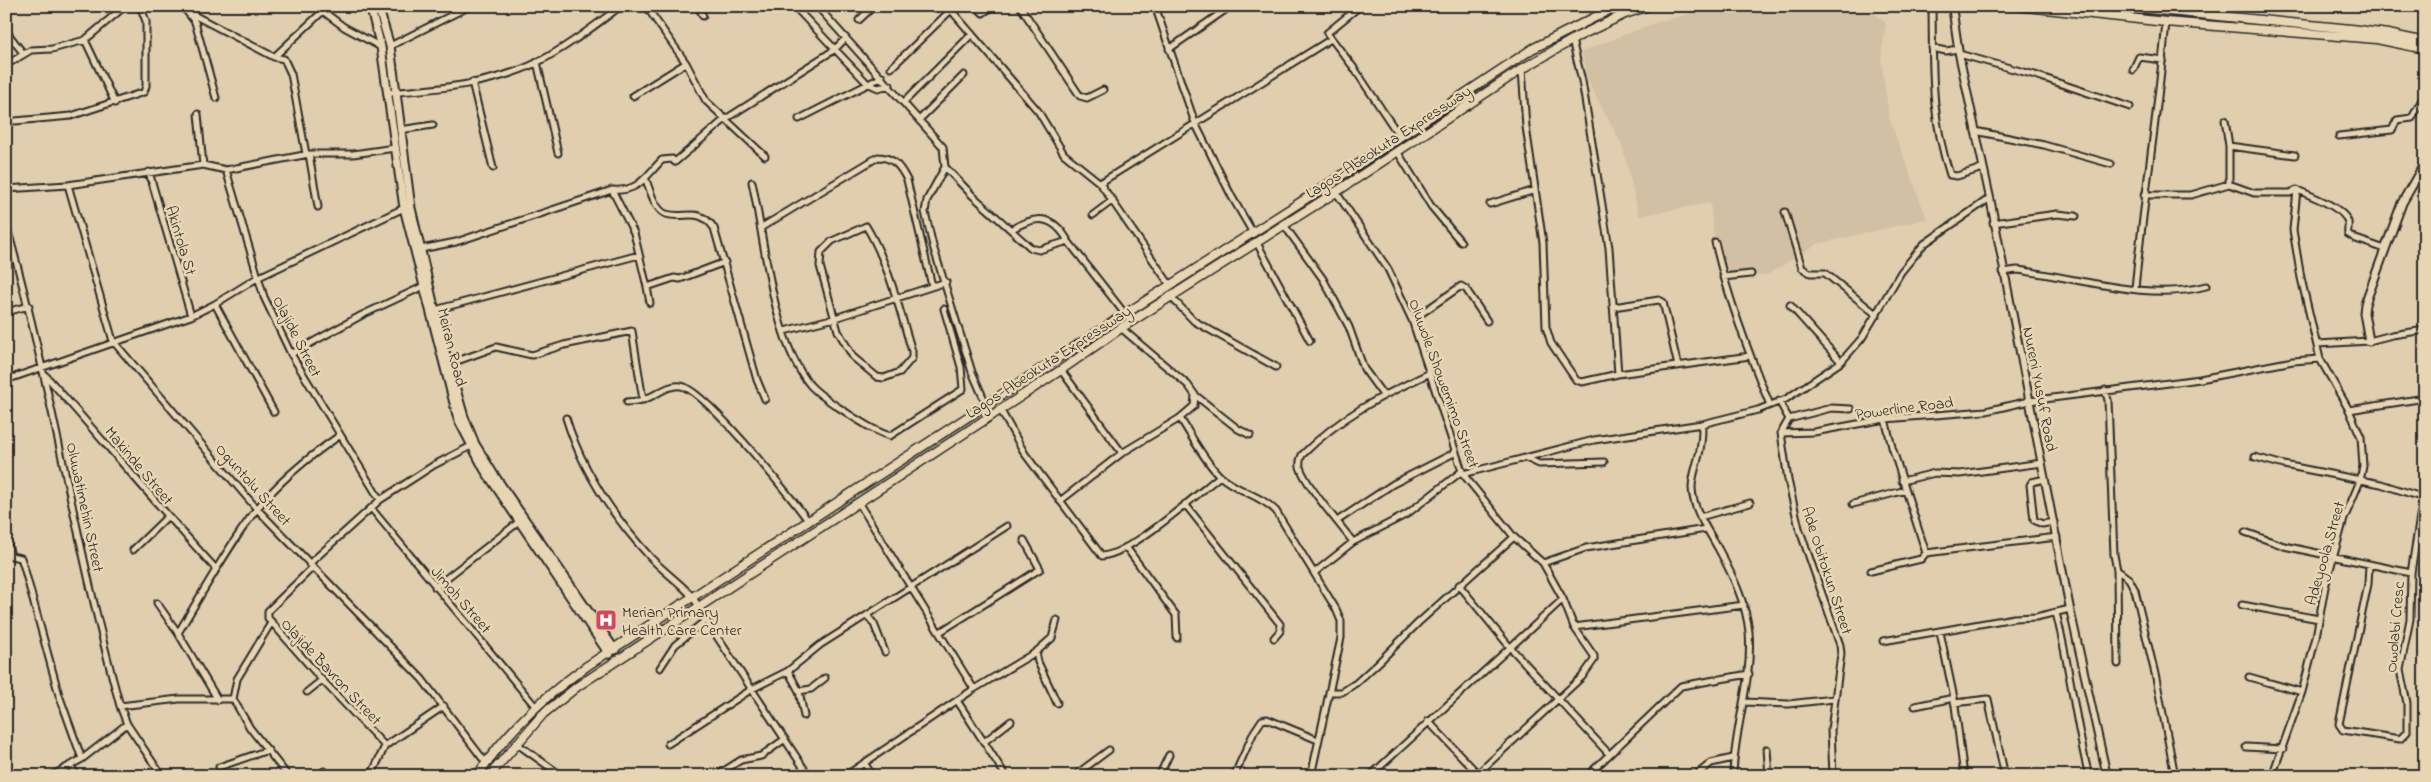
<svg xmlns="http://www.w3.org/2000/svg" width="2431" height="782" font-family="'Indie Flower',sans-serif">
	<rect width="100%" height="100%" fill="#e0ceae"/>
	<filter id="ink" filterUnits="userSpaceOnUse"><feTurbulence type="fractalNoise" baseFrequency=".02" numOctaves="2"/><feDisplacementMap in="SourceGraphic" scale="10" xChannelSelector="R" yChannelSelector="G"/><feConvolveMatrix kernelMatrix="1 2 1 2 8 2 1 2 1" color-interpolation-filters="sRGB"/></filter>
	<g filter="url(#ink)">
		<!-- built -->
		<path fill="#d1c0a3" d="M 1721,6 L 1866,6 L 1886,23 L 1881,57 L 1889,118 L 1927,219 L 1817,244 L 1767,275 L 1719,277 L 1710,203 L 1639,216 L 1622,145 L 1583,72 L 1587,70 L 1581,52 L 1657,22 Z"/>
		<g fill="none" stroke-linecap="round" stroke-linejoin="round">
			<!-- minor casing -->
			<g stroke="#2b2b2b" stroke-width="9">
				<path id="minor" d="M 185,6 L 186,11 L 274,57 L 284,59 L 291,74 L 306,154
					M 316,6 L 344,27 L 381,47
					M 646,6 L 686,63 L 706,101 L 765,156
					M 698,6 L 703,16
					M 794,6 L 867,83 L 878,88 L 890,85
					M 817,6 L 943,147 L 945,167 L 927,200 L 925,212 L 933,246 L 972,372 L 987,406
					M 976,6 L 983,13 L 994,6
					M 1020,6 L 1080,96 L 1087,98 L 1103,90
					M 1155,6 L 1195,123 L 1232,197 L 1253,233
					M 1360,6 L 1327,33 L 1354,68 L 1400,137
					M 1932,6 C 1933,68 1930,114 1950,175 L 1957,176 L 1983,168
					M 951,10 L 1038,111 L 1064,154 L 1100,183 L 1170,285
					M 188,13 L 195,22 L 216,98
					M 859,20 L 874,6
					M 6,31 L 23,53
					M 85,40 L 115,103
					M 1572,40 L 1582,81 L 1609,248 L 1618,374
					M 390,46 L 470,6
					M 1932,48 L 1946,51 L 1958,49
					M 1169,49 L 1231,6
					M 1959,54 L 2035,75 L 2130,107
					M 274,57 L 322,12
					M 537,62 L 558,153
					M 6,65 L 31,50 L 52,49 L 85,40 L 125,6
					M 891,68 L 951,10 L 948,6
					M 1522,69 L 1526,127 L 1543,243 L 1546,327 L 1551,343 L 1576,380 L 1582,382 L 1618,374 L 1750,356
					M 2133,70 L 2139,57 L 2163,60
					M 472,82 L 493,168
					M 387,93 C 436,89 491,85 536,63 C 566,48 594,26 621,6
					M 633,96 L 686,63
					M 904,102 L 972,34
					M 198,114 L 203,165
					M 799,119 L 882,77
					M 920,119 L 964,75
					M 2225,120 L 2229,146 L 2229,184
					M 15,121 L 71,116 L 144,92 L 146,86 L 146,21 L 140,6
					M 400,130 L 433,125
					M 1975,131 L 2044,145 L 2111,164
					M 2339,136 L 2392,130 L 2397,120 L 2412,118 L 2425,94
					M 2229,146 L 2295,155
					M 1397,151 L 1431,206 L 1461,242
					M 309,154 L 318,207
					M 945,167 L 973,196 L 1031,248 L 1039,250 L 1068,241 L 1125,314
					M 226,170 L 264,297 L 291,354 L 380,500
					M 149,172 L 191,316
					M 646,180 C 650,190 655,210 666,214 C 685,220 699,206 714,228 L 757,380 L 765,399
					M 752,182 C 765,241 772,339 810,385 C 821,397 837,406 850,415 C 863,423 875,432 890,436 L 963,389 L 961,367 L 944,309
					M 1100,183 L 1331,39
					M 68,185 L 113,341 L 257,509 L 422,679 L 486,763
					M 6,189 L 68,185 L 203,165 L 226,170 L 309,154 L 353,154 L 395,148
					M 612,190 L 634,233 L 647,287
					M 2297,190 L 2293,230 L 2301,278 L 2320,359
					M 1336,192 L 1388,269 L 1412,320 L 1463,474 L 1514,537 L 1543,563 L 1563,599 L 1574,627 L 1594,656 L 1594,660 L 1582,677 L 1475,776
					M 2144,195 L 2191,195 L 2229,184 L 2254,193 L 2290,193 L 2297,190 C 2310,195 2344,208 2348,222 C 2349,226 2347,229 2348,234 L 2356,239 L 2385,249
					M 1490,204 L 1535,190
					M 1785,212 L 1802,268 L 1810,273 L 1825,273 L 1877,315
					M 1093,215 L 1113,200
					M 1993,223 L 2057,214 L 2076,216
					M 6,224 C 51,383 76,546 120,706 L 127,724 L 162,776
					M 1284,225 L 1323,279 L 1349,327 L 1364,369 L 1383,395
					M 866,226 C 889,264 899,309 912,351 L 912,358 L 900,372 L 884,378 L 877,377 L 853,357 L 838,331 L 820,266 L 821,252 L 832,241 Z
					M 762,227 L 878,157 C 893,157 900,166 907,180 L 932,286
					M 1011,230 C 1035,215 1053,214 1068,241
					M 1715,242 C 1728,299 1748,352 1770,405
					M 1257,243 L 1310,341
					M 421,249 L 456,242 L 612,190 C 639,192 645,177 662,160 L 672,159 L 675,162 L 724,120 L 834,50 L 846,38
					M 2003,272 L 2017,270 C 2076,277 2148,302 2206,286
					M 1723,277 L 1751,274
					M 2135,288 C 2144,199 2158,111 2166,22
					M 1171,297 L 1194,321 L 1276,367
					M 650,303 L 647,287 L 674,278 L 680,279 L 725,262
					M 215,304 L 274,412
					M 1790,305 L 1841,362
					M 1613,307 L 1659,300 L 1663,302 L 1678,366
					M 435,310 L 639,255
					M 6,312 L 29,306
					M 1412,320 L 1461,286 L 1466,289 L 1487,321
					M 1121,328 L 1188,385 L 1195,395 L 1194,406 L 1180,418 C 1191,435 1205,462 1220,476 C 1236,491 1261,495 1276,511 L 1336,609 L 1341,621 L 1341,638 L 1311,776
					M 784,331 L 835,318 L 946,282
					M 2318,344 L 2369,341 L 2392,335 L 2425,330
					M 291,354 L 362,315 L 424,286
					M 449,364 L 496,347 L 532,355 L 564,345 L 632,331 L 643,400
					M 1061,370 L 1122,453
					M 46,376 C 103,440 158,506 216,569
					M 6,380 L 191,316 L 215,304 L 257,278 L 404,208
					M 2105,390 L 2108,400 L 2114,555 L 2117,570 L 2118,664
					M 1195,395 L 1238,429 L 1250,435
					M 1779,401 L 1789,419 L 1781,433
					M 627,402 C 632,401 637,402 642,400 C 655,397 667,384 681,386 C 705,390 792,498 809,522
					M 1000,409 L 1025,454 L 1102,556 C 1131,554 1196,495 1220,476
					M 2349,410 L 2425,398
					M 566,418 C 582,470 615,519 651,558 C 674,582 692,588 706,620 L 809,776
					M 1789,419 L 1831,408 L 1851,409
					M 1702,424 C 1702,430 1702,437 1701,443 C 1700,458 1692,473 1692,488 C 1693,511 1709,531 1719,550 C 1733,576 1746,603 1749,632 C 1753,682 1734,727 1733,776
					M 1781,433 L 1814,432 L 1885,419 L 1986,411 L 2029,401 L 2200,379 L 2293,361 L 2320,359 L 2349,410 L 2361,437 L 2363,466 L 2360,481 L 2344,519 L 2325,587 L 2316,637 L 2302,692 L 2272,776
					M 1781,433 L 1788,480 L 1799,528 L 1840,645 L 1841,654 L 1831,730 L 1833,776
					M 2255,457 L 2284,465 L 2381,484 L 2424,498
					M 1526,458 L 1539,464 L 1604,462
					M 1463,474 L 1594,440 L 1702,424 L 1758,410 L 1786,399 L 1841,362 L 1862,338 L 1901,272 L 1924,244 L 1990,198
					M 2045,479 L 2032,482 L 2030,485 L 2034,520 L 2042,524 L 2054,522
					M 1902,481 L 1935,473 L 1960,474 L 2042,463
					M 1060,501 L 1122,453 L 1180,418
					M 858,502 L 974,689
					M 1185,504 L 1280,624 L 1280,631 L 1274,638
					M 1853,504 L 1906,490
					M 371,508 L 535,706
					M 1700,517 L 1750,503
					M 1337,521 L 1393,484 L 1456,452
					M 2245,532 L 2284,546 L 2411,573
					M 6,536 L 11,556 L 21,558 L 24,567 L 59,695 L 82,759
					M 1353,542 C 1340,524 1306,486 1300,467 C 1299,462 1300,459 1302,455 C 1341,416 1381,396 1430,373
					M 1126,547 L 1176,615 L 1177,638
					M 133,550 L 167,517
					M 1926,553 L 2057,537
					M 1543,563 L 1586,548 L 1706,529
					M 309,564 L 380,500 L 434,465 L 475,444
					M 2369,565 L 2368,584 L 2339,724 L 2343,730 L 2400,739 L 2407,732 L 2407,703 L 2400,670 L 2410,619 L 2411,573 L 2423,498
					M 312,568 L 268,611 L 268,618 L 322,680 L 385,746
					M 2117,570 L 2129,579 L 2135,590 L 2156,678 L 2175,776
					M 1871,571 L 1921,559 L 1926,553 L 1892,447 L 1885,419
					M 1314,573 L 1353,542 L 1407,514 L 1462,471
					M 1459,585 L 1509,646 L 1609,754
					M 435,587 L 520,521
					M 157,603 L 178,633 L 218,700
					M 2242,605 L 2319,619
					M 2056,613 C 2070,666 2075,722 2089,776
					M 867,615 L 874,624 L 885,652
					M 1574,627 L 1744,605
					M 940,632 L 1040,569 L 1024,540
					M 1940,632 L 1954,698 L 1964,776
					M 178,633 C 203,592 227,548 256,510 C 279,481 310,456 339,436
					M 1883,641 L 2014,618 L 2036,617 L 2070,609
					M 1036,652 L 1038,662 L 1057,703
					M 660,668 L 675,645 L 706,620
					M 788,671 L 799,691 L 811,689 L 825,678
					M 2249,677 L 2302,692
					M 799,691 L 804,716
					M 307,692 L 322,680
					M 1329,692 L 1342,692 L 1356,683 L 1378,663 L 1418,623 L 1514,537
					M 233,699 L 250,728 L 288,776
					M 958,702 L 1006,776
					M 1745,702 L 1788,704 L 1834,699
					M 1954,703 L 1988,699 L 2005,776
					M 120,706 L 179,699 L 233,699 L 237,679 L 271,623
					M 1915,706 L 1954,698
					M 1428,721 L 1480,776
					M 984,742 L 1011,721
					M 516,743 L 562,776
					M 668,744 L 752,689 L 788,671 L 820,645 L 1007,526
					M 2246,747 L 2283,749
					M 1767,749 L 1769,776
					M 864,763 L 873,776
					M 70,765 L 77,776
					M 219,767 L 268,750
					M 722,772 L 741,760 L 761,756 L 785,739
					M 51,776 L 82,759 L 127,724
					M 318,776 L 324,771
					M 371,776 L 385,746 L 444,706
					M 845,776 L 974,689 L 1036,652 L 1052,638 L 1057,620
					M 1074,776 L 1109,750
					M 1159,776 L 1169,755
					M 1234,776 L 1254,732 L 1262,720 L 1267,719 L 1318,740
					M 1370,776 L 1563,599
					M 1587,776 L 1681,686 L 1749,674
					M 1695,776 L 1711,763 L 1733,758"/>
			</g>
			<!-- tertiary casing -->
			<g stroke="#2b2b2b" stroke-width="10">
				<path id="tertiary" d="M 1952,6 L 1959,54 L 1990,198 L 2070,609 L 2107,776"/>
			</g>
			<!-- secondary casing -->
			<g stroke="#2b2b2b" stroke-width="11">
				<path id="secondary" d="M 370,6 L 381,47 L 404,208 L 458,419 L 484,469 L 609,654
					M 378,6 L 390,46 L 411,208 L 442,341 L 464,417 L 475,444 L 494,475 L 615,650
					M 2369,341 L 2364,313 L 2365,304 L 2402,203 L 2425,163"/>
			</g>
			<!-- trunk casing -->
			<g stroke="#2b2b2b" stroke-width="11">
				<path id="trunk" d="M 2016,6 L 2166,22 L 2377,39 L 2425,49
					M 2118,6 L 2351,29 L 2388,34 L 2425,42
					M 477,776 C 507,731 543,697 587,666 L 1125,314 L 1318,191 L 1532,49 L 1617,6
					M 489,776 L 543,714 L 578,686 L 1061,370 L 1121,328 L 1336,192 L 1522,69 L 1579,36 L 1625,14 L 1648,6"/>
			</g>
			<!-- minor -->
			<use href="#minor" stroke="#e8d5b3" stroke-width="5"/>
			<!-- tertiary -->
			<use href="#tertiary" stroke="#e8d5b3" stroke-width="6"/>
			<!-- secondary -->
			<use href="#secondary" stroke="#e8d5b3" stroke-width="7"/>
			<!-- trunk -->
			<use href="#trunk" stroke="#e8d5b3" stroke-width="8"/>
		</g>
	</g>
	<!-- icons -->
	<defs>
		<g id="hospital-square" transform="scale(1.125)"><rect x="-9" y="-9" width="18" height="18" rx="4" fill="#d1495b" stroke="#e8d5b3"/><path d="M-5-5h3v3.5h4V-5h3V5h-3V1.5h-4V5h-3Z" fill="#fff"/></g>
	</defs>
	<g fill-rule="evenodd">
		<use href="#hospital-square" x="606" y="620"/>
	</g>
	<g text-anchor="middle" stroke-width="5" stroke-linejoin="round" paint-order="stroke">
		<!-- street labels -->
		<g font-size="16" fill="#2b2b2b" stroke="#e8d5b3">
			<text transform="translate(1388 141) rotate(-33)" y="6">Lagos-Abeokuta Expressway</text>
			<text transform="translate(182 240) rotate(73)" y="6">Akintola St</text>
			<text transform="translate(298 336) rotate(63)" y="6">Olajide Street</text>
			<text transform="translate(453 347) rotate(76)" y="6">Meiran Road</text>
			<text transform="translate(1048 361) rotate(-33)" y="6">Lagos-Abeokuta Expressway</text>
			<text transform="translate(1445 383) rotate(70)" y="6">Oluwole Showemimo Street</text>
			<text transform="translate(2041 389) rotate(79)" y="6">Nureni Yusuf Road</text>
			<text transform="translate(1904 407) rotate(-7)" y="6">Powerline Road</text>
			<text transform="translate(140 465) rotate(50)" y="6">Makinde Street</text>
			<text transform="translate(254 484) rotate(48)" y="6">Oguntolu Street</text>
			<text transform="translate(86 507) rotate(78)" y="6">Oluwatimehin Street</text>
			<text transform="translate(2324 553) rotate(-74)" y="6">Adeyoola Street</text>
			<text transform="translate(1828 570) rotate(72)" y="6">Ade Obitokun Street</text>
			<text transform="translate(462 599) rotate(49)" y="6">Jimoh Street</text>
			<text transform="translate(2394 627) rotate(-85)" y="6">Owolabi Cresc</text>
			<text transform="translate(332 671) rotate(47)" y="6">Olajide Bavron Street</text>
		</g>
		<!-- poi labels -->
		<g font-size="16" fill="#2b2b2b" stroke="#e8d5b3" text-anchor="start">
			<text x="622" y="617">Merian Primary<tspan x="622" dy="18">Health Care Center</tspan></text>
		</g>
	</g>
	<!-- margin -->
	<rect width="2431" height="782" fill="none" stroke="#e8d5b3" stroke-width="25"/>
	<rect x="12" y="12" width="2406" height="757" fill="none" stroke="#2b2b2b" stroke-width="2" filter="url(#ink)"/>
</svg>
